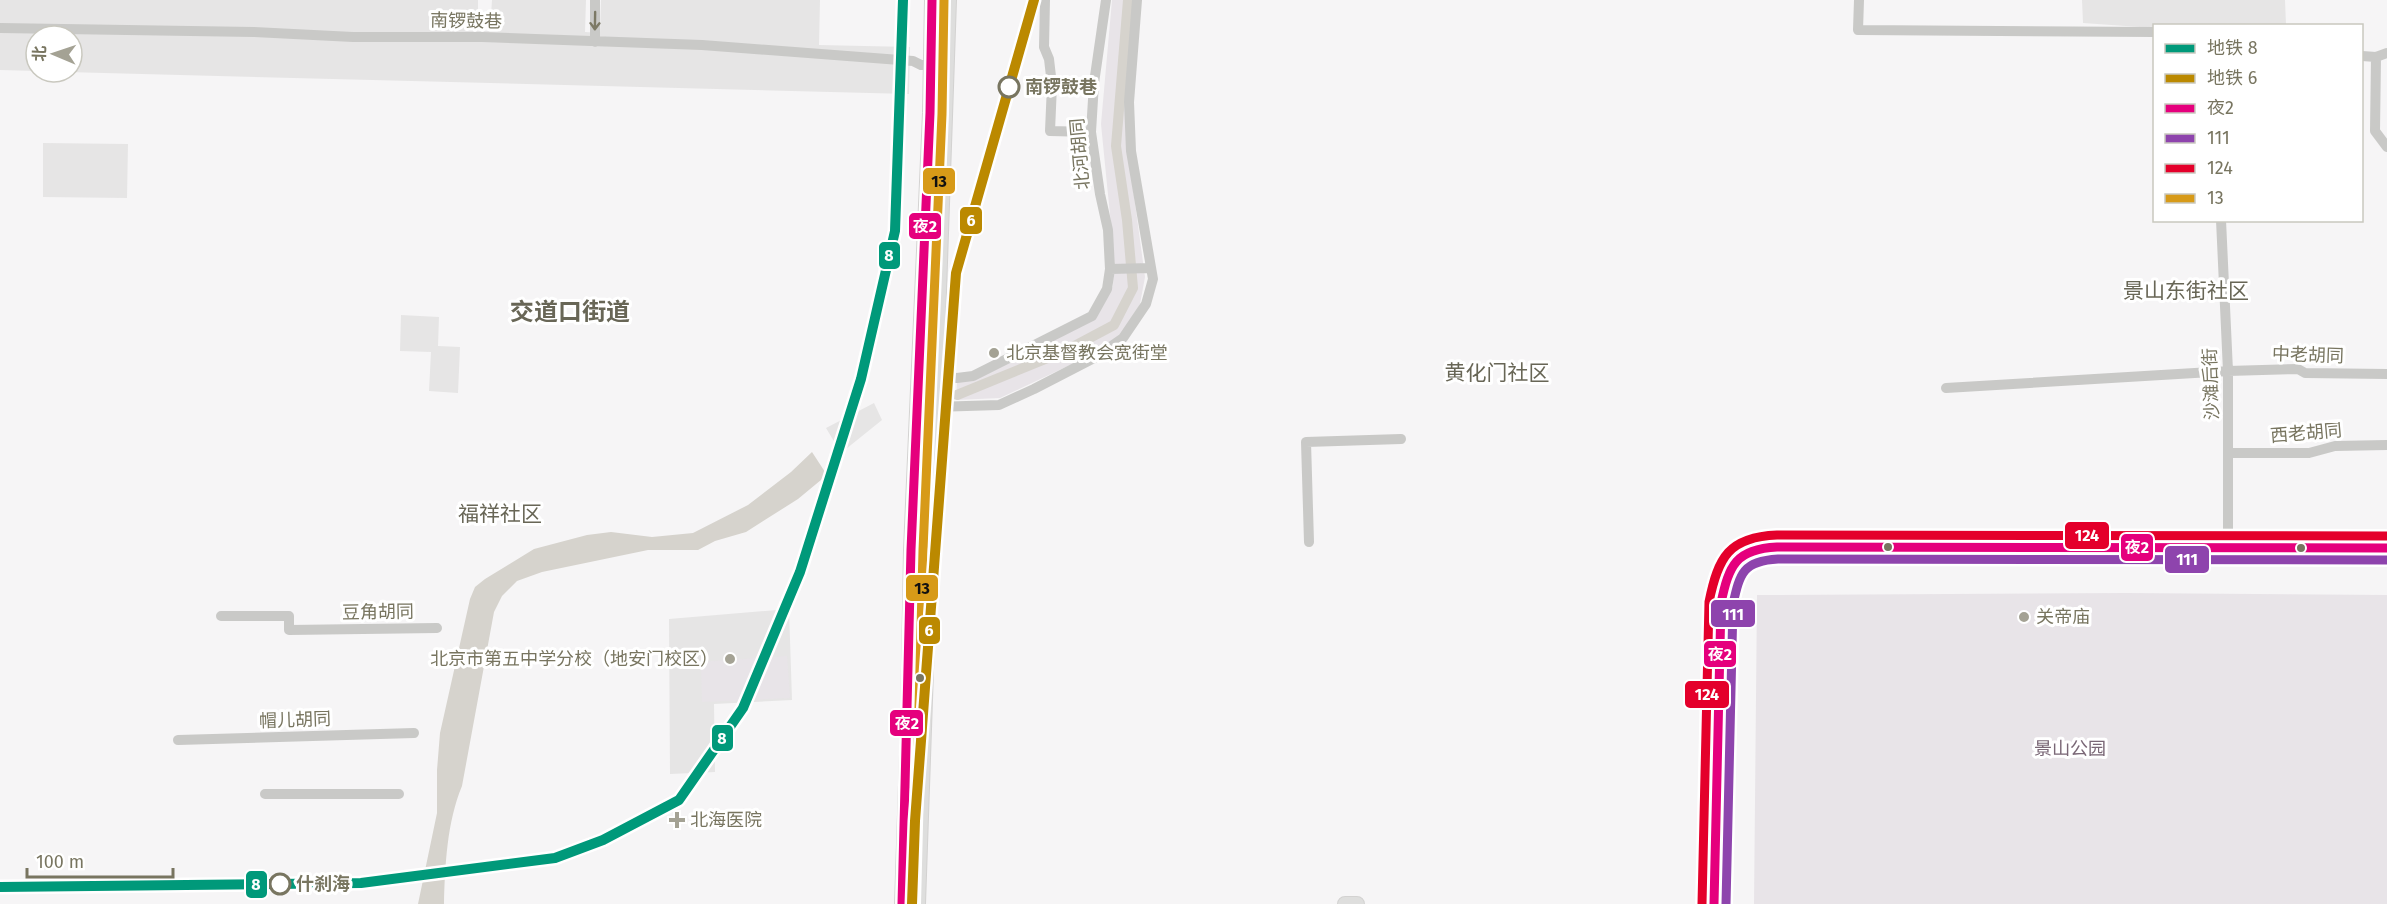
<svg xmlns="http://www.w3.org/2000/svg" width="2387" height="904" font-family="'Fira Sans','Noto Sans SC',sans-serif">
	<rect width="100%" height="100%" fill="#f6f5f6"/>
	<!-- built -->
	<path fill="#e6e5e5" d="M 0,0 L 478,0 L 478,31 L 490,31 L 492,0 L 586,0 L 585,32 L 600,33 L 601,0 L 820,0 L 819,45 L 910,47 L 909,94 L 66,72 L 72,72 L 72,36 L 36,36 L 36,71 L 0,70 Z
		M 2082,0 L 2285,0 L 2286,25 L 2154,26 L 2154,28 L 2083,23 Z
		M 43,143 L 128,144 L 127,198 L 43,197 Z
		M 401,315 L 439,317 L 438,346 L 460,347 L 458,393 L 429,391 L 431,352 L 400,351 Z
		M 874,403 L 882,420 L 841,453 L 826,428 Z
		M 789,609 L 792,700 L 714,704 L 715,772 L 670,774 L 669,619 Z"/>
	<!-- green -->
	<path fill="#e8e4e8" d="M 1112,0 L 1135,0 L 1127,144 L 1145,277 L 1140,304 L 1126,333 L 1104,349 L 1000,398 L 956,400 L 957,381 L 1099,311 L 1113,286 L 1114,255 L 1101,124 Z
		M 2126,593 L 2387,595 L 2387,904 L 1754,904 L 1757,595 Z
		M 787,656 L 790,698 L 702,702 L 701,662 Z"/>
	<!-- water -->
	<path fill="#d6d3cd" d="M 812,452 L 827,475 L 798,499 L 746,532 L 715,541 L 698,550 L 648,550 L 542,572 L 517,581 L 502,596 L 494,612 L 462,786 C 447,822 445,865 444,904 L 418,904 L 437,813 L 437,770 L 440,733 L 470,599 L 475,587 L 485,579 L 534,549 L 587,535 L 611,532 L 652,537 L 693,533 L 748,505 L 791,472 Z"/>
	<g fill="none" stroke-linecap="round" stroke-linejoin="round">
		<!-- canal -->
		<path stroke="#d6d3cd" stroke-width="10" d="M 957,395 L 1067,350 L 1114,325 L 1133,288 L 1127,220 L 1116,146 L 1128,0"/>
		<!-- major casing -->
		<g stroke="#d3d2d1" stroke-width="16">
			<path id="major" d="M 902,904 L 908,725 L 911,550 L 930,113 L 932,0
				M 918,904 L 949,0
				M 1345,904 L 1357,904"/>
		</g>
		<!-- minor -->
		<path stroke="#c9c9c7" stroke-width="10" d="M 1045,0 L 1044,47 L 1049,59 L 1052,85 L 1050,131 L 1091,132
			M 1859,0 L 1858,30 L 2154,32
			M 0,28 L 254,32 L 353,37 L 482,37 L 702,45 L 913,61 L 921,65 L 930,65
			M 595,42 L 595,0
			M 2362,56 L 2376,57 L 2387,53
			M 2376,57 L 2375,131 L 2387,147
			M 2221,220 L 2228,371 L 2228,548
			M 1110,269 L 1151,268
			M 936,376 L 957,378 L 973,376 L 1092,316 L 1107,289 L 1110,269 L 1108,230 L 1100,194 L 1091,132 L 1094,83 L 1106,0
			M 1946,388 L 2228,371 L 2298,369 L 2305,373 L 2387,374
			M 934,407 L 999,405 L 1034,389 L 1094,358 L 1123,338 L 1146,304 L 1153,279 L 1131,151 L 1129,102 L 1137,0
			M 2229,453 L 2309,453 L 2335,446 L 2387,445
			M 1309,542 L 1306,442 L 1401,439
			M 221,616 L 289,616 L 289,630 L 437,628
			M 178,740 L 414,733
			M 265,794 L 399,794
			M 1714,904 L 1721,603 C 1731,537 1758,548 1814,547 L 2387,548"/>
		<!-- major -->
		<use href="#major" stroke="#dededd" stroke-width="14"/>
		<!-- bus-1 casing -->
		<g stroke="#fff" stroke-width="14">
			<path id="bus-1" d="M 902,904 L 911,550 L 930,113 L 932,0
				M 1714,904 L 1721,603 C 1729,565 1736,549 1777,547 L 2387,548"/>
		</g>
		<!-- bus-2 casing -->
		<g stroke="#fff" stroke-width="14">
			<path id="bus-2" d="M 1726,904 L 1733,604 C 1740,573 1743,561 1778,559 L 2387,560"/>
		</g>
		<!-- bus-3 casing -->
		<g stroke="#fff" stroke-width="14">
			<path id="bus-3" d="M 1702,904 L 1709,602 C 1718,557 1729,537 1777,535 L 2387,536"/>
		</g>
		<!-- bus-4 casing -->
		<g stroke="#fff" stroke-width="14">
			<path id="bus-4" d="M 914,904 L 923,550 L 942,114 L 944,0"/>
		</g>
		<!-- bus-1 -->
		<use href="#bus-1" stroke="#e5007d" stroke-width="9"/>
		<!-- bus-2 -->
		<use href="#bus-2" stroke="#8e44ad" stroke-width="9"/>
		<!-- bus-3 -->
		<use href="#bus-3" stroke="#e4002b" stroke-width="9"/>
		<!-- bus-4 -->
		<use href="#bus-4" stroke="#d79a18" stroke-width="9"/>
		<!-- metro-1 casing -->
		<g stroke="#fff" stroke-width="15">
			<path id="metro-1" d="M 0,887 L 361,883 L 555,858 L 603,840 L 679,800 L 743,708 L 800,572 L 861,379 L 895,231 L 903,0"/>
		</g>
		<!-- metro-2 casing -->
		<g stroke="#fff" stroke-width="15">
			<path id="metro-2" d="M 912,904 L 915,821 L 956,273 L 1034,0"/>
		</g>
		<!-- metro-1 -->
		<use href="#metro-1" stroke="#00997a" stroke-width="10"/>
		<!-- metro-2 -->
		<use href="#metro-2" stroke="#bb8900" stroke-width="10"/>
	</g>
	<!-- one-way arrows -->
	<defs><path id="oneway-shaft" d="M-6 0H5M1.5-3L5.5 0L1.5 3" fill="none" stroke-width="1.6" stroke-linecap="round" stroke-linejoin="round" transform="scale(1.5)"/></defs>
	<use stroke="#7c7965" href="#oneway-shaft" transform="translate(595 21) rotate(91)"/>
	<!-- markers -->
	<g fill="#fff" stroke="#787560" stroke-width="3">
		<circle cx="1009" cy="87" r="10"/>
		<circle cx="280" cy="884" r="10"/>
	</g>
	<g fill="#a4a294" stroke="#fff" stroke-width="2">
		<circle cx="994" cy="353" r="6"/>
		<circle cx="2024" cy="617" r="6"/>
		<circle cx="730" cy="659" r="6"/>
		<path d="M674 811h6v6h6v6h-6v6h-6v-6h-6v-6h6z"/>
	</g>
	<g fill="#787560" stroke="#fff" stroke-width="2">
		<circle cx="1888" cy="547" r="5"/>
		<circle cx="2301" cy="548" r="5"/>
		<circle cx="920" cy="678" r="5"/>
	</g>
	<g text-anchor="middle" stroke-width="6" stroke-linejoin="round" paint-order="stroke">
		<!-- street labels -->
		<g font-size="18" fill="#787560" stroke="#fff">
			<text transform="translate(466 21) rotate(1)" y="6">南锣鼓巷</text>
			<text transform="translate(1080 154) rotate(-95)" y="6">北河胡同</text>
			<text transform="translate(2308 355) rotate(2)" y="6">中老胡同</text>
			<text transform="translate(2211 384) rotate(-92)" y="6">沙滩后街</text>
			<text transform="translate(2306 433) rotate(-5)" y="6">西老胡同</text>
			<text transform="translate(378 612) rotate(-1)" y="6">豆角胡同</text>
			<text transform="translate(295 720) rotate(-2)" y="6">帽儿胡同</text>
		</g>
		<!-- stop labels -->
		<g font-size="18" font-weight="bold" fill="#787560" stroke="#fff" text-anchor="start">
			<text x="1025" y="93">南锣鼓巷</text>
			<text x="296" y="890">什刹海</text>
		</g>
		<!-- poi labels -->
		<g font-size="18" fill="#787560" stroke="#fff" text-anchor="start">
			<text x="1006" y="359">北京基督教会宽街堂</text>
			<text x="2036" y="623">关帝庙</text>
			<text x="718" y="665" text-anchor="end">北京市第五中学分校（地安门校区）</text>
			<text x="690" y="826">北海医院</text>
		</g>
		<!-- park labels -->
		<g font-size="18" fill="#7a6776" stroke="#fff">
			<text x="2070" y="755">景山公园</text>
		</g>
		<!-- quarter labels -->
		<g font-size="21" fill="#686656" stroke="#fff">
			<text x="2186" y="298">景山东街社区</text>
			<text x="1497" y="380">黄化门社区</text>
			<text x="500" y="521">福祥社区</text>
		</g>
		<!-- district labels -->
		<g font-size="24" font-weight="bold" fill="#686656" stroke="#fff">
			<text x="570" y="320">交道口街道</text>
		</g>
	</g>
	<g stroke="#fff" stroke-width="2">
		<rect x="922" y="167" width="34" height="28" rx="6" fill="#d79a18"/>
		<rect x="959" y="206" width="24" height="29" rx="6" fill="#bb8900"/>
		<rect x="908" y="212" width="34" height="28" rx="6" fill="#e5007d"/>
		<rect x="878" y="241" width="23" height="29" rx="6" fill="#00997a"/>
		<rect x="2064" y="521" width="46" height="29" rx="6" fill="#e4002b"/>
		<rect x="2120" y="533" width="34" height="29" rx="6" fill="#e5007d"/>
		<rect x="2164" y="545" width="46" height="29" rx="6" fill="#8e44ad"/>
		<rect x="905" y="574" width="34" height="28" rx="6" fill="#d79a18"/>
		<rect x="1710" y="599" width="46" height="29" rx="6" fill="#8e44ad"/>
		<rect x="918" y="616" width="23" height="29" rx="6" fill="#bb8900"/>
		<rect x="1703" y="640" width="34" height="28" rx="6" fill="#e5007d"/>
		<rect x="1684" y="680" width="46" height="29" rx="6" fill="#e4002b"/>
		<rect x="889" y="709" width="35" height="28" rx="6" fill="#e5007d"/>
		<rect x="711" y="724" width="23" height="28" rx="6" fill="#00997a"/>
		<rect x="245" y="870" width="23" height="29" rx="6" fill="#00997a"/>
	</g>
	<g font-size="16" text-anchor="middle" font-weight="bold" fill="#fff">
		<text x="971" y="226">6</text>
		<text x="925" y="232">夜2</text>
		<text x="889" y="261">8</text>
		<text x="2087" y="541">124</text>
		<text x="2137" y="553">夜2</text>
		<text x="2187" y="565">111</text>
		<text x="1733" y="620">111</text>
		<text x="929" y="636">6</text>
		<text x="1720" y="660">夜2</text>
		<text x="1707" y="700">124</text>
		<text x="907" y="729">夜2</text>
		<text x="722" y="744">8</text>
		<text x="256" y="890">8</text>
	</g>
	<g font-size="16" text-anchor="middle" font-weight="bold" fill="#111">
		<text x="939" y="187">13</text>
		<text x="922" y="594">13</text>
	</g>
	<!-- legend -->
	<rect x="2153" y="24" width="210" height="198" fill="#ffffff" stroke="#c9c8bf" stroke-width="1.5"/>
	<rect x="2165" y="44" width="30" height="9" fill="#00997a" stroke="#c9c8bf" stroke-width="1.5"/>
	<text x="2207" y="54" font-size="18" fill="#787560">地铁 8</text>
	<rect x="2165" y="74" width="30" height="9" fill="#bb8900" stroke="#c9c8bf" stroke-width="1.5"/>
	<text x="2207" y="84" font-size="18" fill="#787560">地铁 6</text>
	<rect x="2165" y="104" width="30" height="9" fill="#e5007d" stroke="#c9c8bf" stroke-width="1.5"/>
	<text x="2207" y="114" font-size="18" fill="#787560">夜2</text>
	<rect x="2165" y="134" width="30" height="9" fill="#8e44ad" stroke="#c9c8bf" stroke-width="1.5"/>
	<text x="2207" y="144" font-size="18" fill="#787560">111</text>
	<rect x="2165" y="164" width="30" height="9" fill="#e4002b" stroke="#c9c8bf" stroke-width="1.5"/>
	<text x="2207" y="174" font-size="18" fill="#787560">124</text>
	<rect x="2165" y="194" width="30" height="9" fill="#d79a18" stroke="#c9c8bf" stroke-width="1.5"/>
	<text x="2207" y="204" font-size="18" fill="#787560">13</text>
	<!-- north arrow -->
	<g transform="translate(54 54) rotate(272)"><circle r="28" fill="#ffffff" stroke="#c9c8bf" stroke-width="1.5"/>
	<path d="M0-4.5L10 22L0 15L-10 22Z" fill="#a4a294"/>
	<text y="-9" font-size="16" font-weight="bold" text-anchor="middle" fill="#787560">北</text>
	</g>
	<!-- scale -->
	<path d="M27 868v9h146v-9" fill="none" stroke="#787560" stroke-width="3"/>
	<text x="36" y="868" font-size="18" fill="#787560" stroke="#ffffff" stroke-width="4.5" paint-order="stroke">100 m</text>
</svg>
